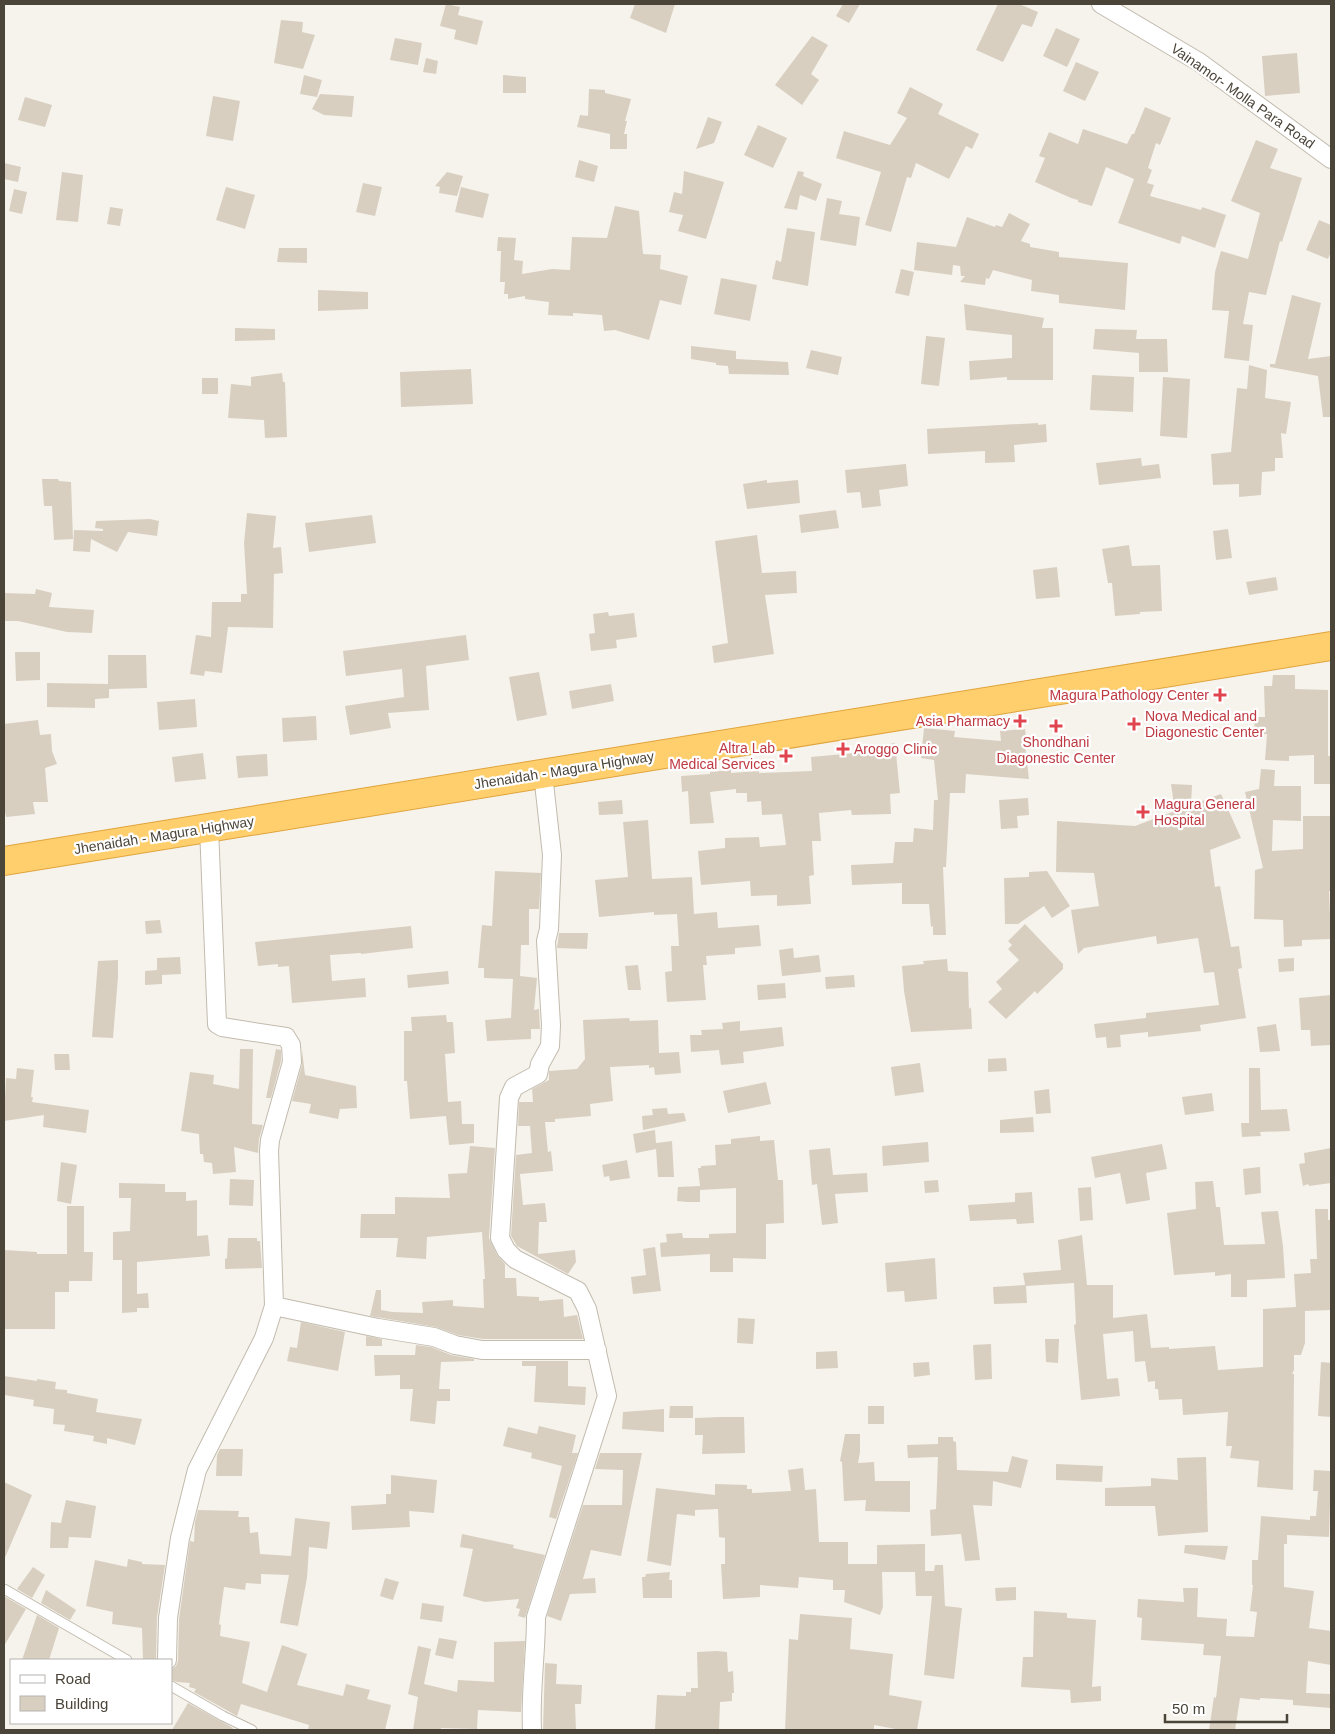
<svg xmlns="http://www.w3.org/2000/svg" width="1335" height="1734" font-family="Helvetica,sans-serif">
	<rect width="100%" height="100%" fill="#f6f3ec"/>
	<!-- building -->
	<path fill="#d8cfc1" d="M 446,4 L 460,7 L 458,15 L 483,21 L 477,45 L 454,39 L 456,30 L 440,26 Z
		M 635,4 L 675,4 L 666,33 L 630,18 Z
		M 843,4 L 860,4 L 849,23 L 836,16 Z
		M 998,4 L 1019,4 L 1038,12 L 1032,27 L 1022,24 L 1003,62 L 976,50 Z
		M 281,20 L 303,22 L 302,32 L 315,35 L 303,69 L 274,63 Z
		M 1056,28 L 1080,39 L 1067,67 L 1043,56 Z
		M 812,36 L 828,45 L 811,74 L 819,80 L 802,105 L 775,85 Z
		M 395,38 L 422,43 L 418,65 L 390,60 Z
		M 1297,53 L 1300,93 L 1265,96 L 1262,56 Z
		M 426,58 L 438,61 L 436,74 L 423,72 Z
		M 1076,62 L 1099,72 L 1085,101 L 1063,91 Z
		M 304,75 L 322,80 L 317,97 L 300,94 Z
		M 503,75 L 526,77 L 526,93 L 503,93 Z
		M 910,87 L 943,104 L 938,114 L 979,134 L 972,149 L 966,146 L 949,179 L 916,163 L 911,178 L 907,177 L 891,232 L 865,225 L 881,172 L 836,158 L 844,131 L 890,145 L 907,118 L 897,113 Z
		M 589,89 L 605,90 L 605,93 L 631,99 L 625,121 L 627,121 L 624,134 L 627,134 L 627,149 L 610,149 L 610,134 L 577,127 L 580,115 L 588,116 Z
		M 320,94 L 354,96 L 352,117 L 324,115 L 312,109 Z
		M 213,96 L 240,101 L 233,141 L 206,136 Z
		M 25,97 L 52,105 L 45,127 L 18,120 Z
		M 1145,107 L 1171,118 L 1160,145 L 1156,143 L 1148,168 L 1152,170 L 1147,183 L 1154,185 L 1150,196 L 1201,210 L 1202,207 L 1226,215 L 1215,248 L 1182,236 L 1180,244 L 1118,223 L 1134,179 L 1106,167 L 1092,206 L 1078,202 L 1078,200 L 1071,198 L 1035,182 L 1045,158 L 1039,156 L 1049,132 L 1078,144 L 1083,129 L 1127,144 L 1132,134 L 1134,134 Z
		M 708,117 L 722,122 L 714,143 L 696,149 Z
		M 758,125 L 787,138 L 773,168 L 744,155 Z
		M 1256,140 L 1278,149 L 1270,168 L 1302,178 L 1282,242 L 1280,241 L 1266,295 L 1249,292 L 1243,324 L 1253,325 L 1249,361 L 1224,358 L 1229,311 L 1212,310 L 1215,272 L 1221,251 L 1248,259 L 1260,213 L 1231,201 Z
		M 579,160 L 598,166 L 594,182 L 575,177 Z
		M 4,163 L 21,167 L 18,182 L 4,179 Z
		M 684,171 L 724,182 L 706,239 L 678,231 L 683,215 L 669,212 L 674,192 L 682,194 Z
		M 798,171 L 804,172 L 803,176 L 822,184 L 816,201 L 800,195 L 797,210 L 784,208 Z
		M 62,172 L 83,175 L 78,222 L 56,220 Z
		M 447,172 L 463,176 L 457,196 L 439,193 L 440,187 L 435,186 Z
		M 363,183 L 382,187 L 375,216 L 356,212 Z
		M 226,187 L 255,195 L 245,229 L 216,220 Z
		M 461,187 L 489,194 L 483,218 L 455,212 Z
		M 14,189 L 27,192 L 22,214 L 9,211 Z
		M 827,198 L 842,201 L 839,214 L 860,217 L 856,246 L 820,240 Z
		M 615,206 L 639,211 L 643,254 L 661,255 L 660,269 L 688,276 L 681,305 L 660,300 L 649,340 L 615,330 L 604,331 L 602,315 L 573,313 L 573,316 L 548,315 L 549,302 L 525,299 L 525,296 L 508,299 L 508,294 L 504,294 L 505,282 L 500,282 L 501,251 L 497,251 L 498,237 L 516,238 L 514,260 L 523,261 L 522,274 L 552,269 L 570,270 L 572,237 L 607,238 Z
		M 110,207 L 123,209 L 120,226 L 107,224 Z
		M 1009,213 L 1030,224 L 1021,241 L 1030,244 L 1030,247 L 1059,252 L 1059,257 L 1128,263 L 1125,310 L 1059,303 L 1059,295 L 1031,291 L 1032,280 L 993,270 L 989,279 L 986,278 L 985,285 L 960,282 L 965,276 L 961,276 L 960,266 L 953,265 L 952,275 L 914,270 L 917,242 L 956,247 L 967,217 L 995,227 L 996,225 L 1002,227 Z
		M 1319,220 L 1331,225 L 1331,252 L 1328,259 L 1306,250 Z
		M 787,228 L 815,232 L 808,286 L 772,279 L 776,260 L 781,262 Z
		M 279,248 L 307,248 L 307,263 L 277,262 Z
		M 901,269 L 914,272 L 909,296 L 895,293 Z
		M 721,278 L 757,285 L 750,321 L 714,314 Z
		M 318,290 L 368,292 L 368,309 L 318,311 Z
		M 1292,295 L 1321,303 L 1308,359 L 1331,356 L 1331,417 L 1323,417 L 1318,376 L 1270,367 L 1270,364 L 1275,364 Z
		M 964,304 L 1044,318 L 1042,328 L 1053,328 L 1053,380 L 1007,380 L 1007,377 L 970,380 L 969,361 L 1012,358 L 1012,335 L 966,330 Z
		M 235,328 L 275,329 L 275,340 L 235,341 Z
		M 1095,329 L 1137,330 L 1136,339 L 1167,339 L 1168,372 L 1139,372 L 1139,353 L 1093,349 Z
		M 926,336 L 945,338 L 939,386 L 921,384 Z
		M 691,346 L 736,351 L 736,359 L 788,362 L 789,375 L 729,374 L 728,366 L 716,365 L 716,363 L 691,359 Z
		M 811,350 L 842,357 L 838,375 L 806,368 Z
		M 1249,365 L 1267,370 L 1265,398 L 1291,402 L 1286,434 L 1281,433 L 1283,458 L 1275,458 L 1275,471 L 1262,472 L 1261,495 L 1239,497 L 1239,484 L 1213,485 L 1211,454 L 1231,452 L 1237,388 L 1247,389 Z
		M 471,369 L 473,404 L 401,407 L 400,372 Z
		M 282,373 L 283,382 L 285,382 L 287,437 L 265,438 L 264,420 L 228,418 L 231,384 L 251,386 L 251,377 Z
		M 1092,375 L 1134,377 L 1133,412 L 1090,410 Z
		M 1163,377 L 1190,379 L 1187,438 L 1160,436 Z
		M 202,378 L 218,378 L 218,394 L 202,394 Z
		M 1038,423 L 1038,425 L 1046,424 L 1047,442 L 1014,445 L 1015,462 L 985,463 L 985,451 L 928,454 L 927,429 Z
		M 1141,458 L 1142,466 L 1159,464 L 1161,478 L 1099,485 L 1096,463 Z
		M 906,464 L 908,486 L 879,490 L 881,506 L 862,508 L 860,492 L 847,493 L 845,470 Z
		M 42,479 L 58,479 L 59,481 L 71,482 L 73,539 L 54,540 L 52,506 L 44,506 Z
		M 767,480 L 767,483 L 798,480 L 800,503 L 747,509 L 743,484 Z
		M 836,510 L 839,528 L 801,533 L 799,515 Z
		M 247,513 L 276,516 L 273,548 L 281,547 L 283,573 L 274,574 L 273,628 L 228,627 L 222,673 L 205,671 L 204,676 L 190,674 L 196,635 L 211,637 L 212,602 L 241,602 L 241,594 L 247,594 L 244,543 Z
		M 372,515 L 376,543 L 309,552 L 305,523 Z
		M 150,519 L 159,521 L 157,536 L 128,532 L 117,552 L 91,539 L 90,552 L 73,551 L 74,530 L 103,531 L 103,529 L 95,528 L 96,521 Z
		M 1228,529 L 1232,558 L 1216,560 L 1213,531 Z
		M 757,535 L 762,573 L 796,571 L 797,593 L 765,595 L 774,654 L 714,663 L 712,646 L 728,643 L 715,541 Z
		M 1129,545 L 1132,566 L 1160,565 L 1162,611 L 1140,612 L 1140,614 L 1115,616 L 1112,583 L 1108,583 L 1102,549 Z
		M 1057,567 L 1060,597 L 1036,599 L 1033,570 Z
		M 1276,577 L 1278,590 L 1249,595 L 1246,582 Z
		M 36,589 L 52,593 L 49,607 L 94,610 L 92,633 L 67,632 L 18,621 L 4,621 L 4,593 L 35,594 Z
		M 608,612 L 609,616 L 634,613 L 637,637 L 616,640 L 617,648 L 591,651 L 589,634 L 595,633 L 593,614 Z
		M 466,635 L 469,660 L 426,666 L 429,710 L 388,713 L 391,728 L 350,735 L 345,706 L 404,697 L 402,669 L 346,676 L 343,651 Z
		M 15,652 L 40,652 L 40,680 L 16,681 Z
		M 108,655 L 146,655 L 147,688 L 109,689 L 109,698 L 95,699 L 95,708 L 47,707 L 47,683 L 108,684 Z
		M 539,672 L 547,715 L 517,721 L 509,677 Z
		M 1273,675 L 1295,675 L 1295,689 L 1328,690 L 1328,756 L 1331,756 L 1331,784 L 1314,784 L 1314,755 L 1289,756 L 1289,761 L 1265,760 L 1267,734 L 1255,735 L 1254,717 L 1265,717 L 1264,686 L 1272,686 Z
		M 611,684 L 614,701 L 572,709 L 569,691 Z
		M 195,699 L 197,727 L 159,730 L 157,702 Z
		M 316,716 L 317,740 L 283,742 L 282,718 Z
		M 38,720 L 40,735 L 51,734 L 52,751 L 57,764 L 45,768 L 48,802 L 33,802 L 35,814 L 6,817 L 4,807 L 4,724 Z
		M 924,728 L 955,731 L 954,737 L 1001,741 L 1000,731 L 1025,729 L 1027,745 L 1025,745 L 1029,779 L 966,774 L 965,793 L 950,793 L 946,867 L 943,867 L 946,935 L 933,935 L 933,926 L 931,927 L 929,904 L 902,904 L 902,883 L 852,885 L 851,865 L 893,863 L 895,842 L 913,842 L 914,828 L 933,830 L 934,800 L 938,800 L 934,760 L 921,758 Z
		M 895,743 L 900,793 L 890,794 L 891,814 L 852,815 L 851,810 L 819,813 L 821,841 L 812,841 L 814,875 L 809,876 L 811,904 L 777,906 L 777,895 L 751,896 L 750,881 L 701,885 L 698,851 L 725,848 L 725,838 L 759,837 L 760,847 L 786,845 L 782,814 L 762,815 L 761,801 L 747,802 L 747,793 L 736,793 L 736,789 L 710,792 L 714,823 L 690,824 L 688,791 L 682,792 L 681,776 L 710,774 L 710,772 L 731,770 L 731,773 L 759,771 L 759,773 L 812,771 L 811,757 L 877,751 L 876,746 Z
		M 203,753 L 206,779 L 175,782 L 172,757 Z
		M 267,754 L 268,776 L 238,778 L 236,756 Z
		M 1261,769 L 1275,770 L 1274,786 L 1301,786 L 1301,821 L 1273,820 L 1272,851 L 1303,849 L 1303,816 L 1331,816 L 1331,891 L 1329,891 L 1331,939 L 1302,940 L 1302,946 L 1284,947 L 1283,920 L 1254,919 L 1255,870 L 1263,868 L 1245,792 L 1259,789 Z
		M 1171,784 L 1192,785 L 1191,805 L 1221,794 L 1241,838 L 1210,850 L 1215,887 L 1220,886 L 1231,947 L 1239,946 L 1242,968 L 1238,969 L 1246,1018 L 1200,1025 L 1201,1031 L 1148,1037 L 1148,1032 L 1120,1035 L 1121,1047 L 1107,1048 L 1106,1037 L 1096,1038 L 1094,1024 L 1146,1018 L 1146,1013 L 1219,1005 L 1214,972 L 1204,973 L 1198,938 L 1157,944 L 1156,936 L 1084,948 L 1078,954 L 1071,910 L 1099,906 L 1094,873 L 1056,872 L 1057,821 L 1135,826 L 1175,811 Z
		M 1028,798 L 1029,815 L 1017,816 L 1018,828 L 1001,829 L 999,800 Z
		M 622,800 L 623,814 L 599,815 L 598,802 Z
		M 648,820 L 652,879 L 692,877 L 694,914 L 717,912 L 718,928 L 759,925 L 761,946 L 735,948 L 735,954 L 706,956 L 707,965 L 703,965 L 706,1000 L 667,1002 L 665,972 L 672,971 L 671,946 L 679,946 L 677,914 L 654,915 L 654,912 L 599,917 L 595,880 L 628,877 L 623,822 Z
		M 495,871 L 541,873 L 539,909 L 529,909 L 529,945 L 521,945 L 520,976 L 537,978 L 534,1010 L 539,1009 L 540,1029 L 531,1029 L 531,1039 L 487,1041 L 485,1020 L 511,1018 L 513,979 L 484,978 L 484,968 L 478,968 L 482,925 L 492,926 Z
		M 1047,871 L 1070,906 L 1052,918 L 1044,906 L 1018,924 L 1005,924 L 1004,878 L 1029,877 L 1029,872 Z
		M 160,920 L 162,933 L 146,934 L 145,921 Z
		M 1025,924 L 1063,964 L 1063,969 L 1037,994 L 1035,991 L 1006,1019 L 988,1002 L 1002,989 L 996,982 L 1019,960 L 1008,949 L 1012,945 L 1008,941 Z
		M 411,926 L 413,948 L 361,954 L 361,953 L 330,955 L 332,981 L 365,978 L 366,997 L 292,1003 L 289,966 L 278,967 L 278,964 L 258,966 L 255,942 Z
		M 559,933 L 588,933 L 587,949 L 557,948 Z
		M 793,948 L 794,958 L 819,955 L 821,972 L 782,976 L 779,950 Z
		M 180,957 L 181,974 L 162,975 L 162,984 L 145,985 L 145,971 L 157,970 L 157,958 Z
		M 1294,958 L 1294,971 L 1279,972 L 1278,959 Z
		M 947,959 L 948,971 L 968,972 L 969,1009 L 971,1007 L 972,1029 L 911,1032 L 904,991 L 902,966 L 924,964 L 923,961 Z
		M 118,960 L 118,977 L 113,1038 L 92,1037 L 98,961 Z
		M 638,965 L 641,990 L 628,990 L 625,966 Z
		M 448,971 L 449,984 L 408,988 L 407,975 Z
		M 854,975 L 855,987 L 826,989 L 825,977 Z
		M 785,983 L 786,998 L 758,1000 L 757,985 Z
		M 1331,995 L 1331,1045 L 1311,1046 L 1310,1030 L 1301,1030 L 1299,998 Z
		M 446,1015 L 447,1022 L 453,1022 L 455,1053 L 445,1054 L 448,1102 L 461,1101 L 462,1124 L 474,1124 L 474,1143 L 449,1145 L 446,1116 L 410,1119 L 407,1081 L 404,1081 L 404,1031 L 412,1031 L 411,1017 Z
		M 629,1018 L 630,1021 L 658,1020 L 659,1053 L 679,1052 L 681,1073 L 655,1075 L 654,1067 L 649,1068 L 649,1065 L 610,1067 L 613,1101 L 590,1104 L 591,1116 L 555,1119 L 555,1122 L 545,1122 L 548,1152 L 551,1151 L 553,1171 L 520,1174 L 523,1205 L 545,1203 L 547,1222 L 539,1222 L 538,1254 L 575,1250 L 576,1262 L 568,1274 L 517,1246 L 511,1236 L 516,1155 L 532,1153 L 530,1126 L 518,1126 L 519,1102 L 533,1102 L 532,1089 L 549,1080 L 549,1071 L 577,1069 L 585,1059 L 583,1020 Z
		M 740,1021 L 740,1031 L 782,1027 L 784,1046 L 743,1052 L 744,1063 L 721,1065 L 719,1050 L 691,1052 L 690,1035 L 702,1035 L 701,1030 L 723,1029 L 722,1023 Z
		M 1276,1024 L 1280,1051 L 1260,1052 L 1257,1027 Z
		M 240,1049 L 253,1049 L 252,1124 L 263,1125 L 259,1139 L 258,1153 L 234,1147 L 236,1172 L 213,1174 L 212,1163 L 204,1162 L 203,1154 L 200,1154 L 199,1134 L 181,1131 L 190,1072 L 214,1075 L 213,1084 L 239,1089 Z
		M 276,1049 L 281,1050 L 281,1061 L 271,1098 L 266,1098 Z
		M 302,1050 L 305,1075 L 356,1086 L 357,1108 L 340,1109 L 338,1119 L 309,1113 L 311,1104 L 292,1101 L 302,1065 Z
		M 54,1054 L 69,1054 L 70,1070 L 55,1070 Z
		M 1006,1058 L 1007,1071 L 988,1072 L 988,1059 Z
		M 920,1063 L 924,1092 L 895,1096 L 891,1067 Z
		M 17,1068 L 34,1070 L 31,1097 L 33,1097 L 32,1102 L 89,1110 L 86,1133 L 43,1127 L 44,1115 L 4,1121 L 6,1078 L 16,1079 Z
		M 1249,1068 L 1260,1068 L 1261,1110 L 1287,1109 L 1290,1131 L 1260,1132 L 1261,1136 L 1242,1137 L 1241,1123 L 1249,1123 Z
		M 766,1082 L 771,1104 L 728,1113 L 723,1091 Z
		M 1049,1089 L 1051,1113 L 1036,1114 L 1034,1091 Z
		M 1212,1093 L 1214,1111 L 1185,1115 L 1182,1097 Z
		M 667,1108 L 668,1114 L 684,1113 L 686,1121 L 643,1130 L 642,1116 L 653,1115 L 652,1109 Z
		M 1033,1117 L 1034,1132 L 1000,1133 L 1000,1120 Z
		M 655,1130 L 656,1143 L 672,1141 L 674,1177 L 658,1177 L 656,1149 L 636,1153 L 633,1134 Z
		M 760,1136 L 760,1141 L 774,1140 L 778,1180 L 783,1180 L 784,1223 L 766,1224 L 766,1259 L 733,1258 L 733,1272 L 710,1272 L 710,1254 L 661,1257 L 660,1243 L 667,1242 L 666,1234 L 682,1233 L 683,1238 L 709,1238 L 709,1234 L 736,1233 L 736,1188 L 700,1190 L 700,1202 L 687,1202 L 677,1201 L 678,1187 L 700,1186 L 698,1168 L 701,1168 L 701,1166 L 716,1165 L 715,1145 L 731,1144 L 731,1139 Z
		M 928,1142 L 929,1162 L 883,1166 L 882,1146 Z
		M 1162,1144 L 1167,1169 L 1146,1173 L 1150,1200 L 1126,1204 L 1120,1173 L 1095,1178 L 1091,1157 Z
		M 470,1146 L 495,1148 L 489,1238 L 497,1255 L 505,1264 L 505,1278 L 516,1278 L 517,1296 L 539,1297 L 539,1301 L 563,1299 L 564,1317 L 577,1315 L 583,1339 L 483,1339 L 458,1335 L 436,1327 L 370,1316 L 376,1290 L 381,1290 L 381,1310 L 392,1312 L 423,1313 L 422,1302 L 453,1300 L 453,1306 L 484,1308 L 483,1279 L 485,1279 L 482,1232 L 427,1237 L 426,1259 L 396,1257 L 398,1238 L 360,1238 L 361,1214 L 395,1214 L 395,1197 L 450,1198 L 448,1174 L 467,1173 Z
		M 830,1148 L 833,1175 L 867,1173 L 868,1192 L 835,1194 L 838,1223 L 822,1225 L 817,1184 L 812,1185 L 809,1150 Z
		M 1331,1148 L 1331,1183 L 1309,1186 L 1308,1184 L 1303,1186 L 1299,1164 L 1305,1163 L 1304,1153 Z
		M 627,1160 L 630,1178 L 610,1181 L 609,1176 L 604,1177 L 602,1165 Z
		M 61,1162 L 77,1165 L 71,1204 L 57,1201 Z
		M 1260,1167 L 1261,1193 L 1245,1195 L 1243,1169 Z
		M 230,1179 L 254,1180 L 253,1206 L 229,1205 Z
		M 938,1180 L 939,1192 L 925,1193 L 924,1181 Z
		M 1213,1181 L 1216,1207 L 1220,1207 L 1224,1245 L 1265,1244 L 1261,1212 L 1278,1211 L 1283,1246 L 1285,1278 L 1247,1280 L 1247,1297 L 1231,1297 L 1231,1274 L 1215,1276 L 1215,1272 L 1174,1275 L 1167,1213 L 1196,1209 L 1195,1182 Z
		M 119,1183 L 165,1184 L 165,1192 L 186,1192 L 186,1201 L 197,1200 L 197,1236 L 208,1235 L 210,1256 L 137,1262 L 137,1294 L 148,1293 L 149,1308 L 137,1308 L 137,1312 L 122,1313 L 122,1260 L 113,1260 L 113,1232 L 130,1231 L 131,1198 L 119,1198 Z
		M 1091,1187 L 1093,1220 L 1080,1221 L 1078,1188 Z
		M 1032,1192 L 1034,1223 L 1017,1224 L 1016,1219 L 970,1221 L 968,1205 L 1015,1202 L 1015,1193 Z
		M 67,1206 L 84,1206 L 84,1252 L 93,1252 L 92,1281 L 69,1281 L 69,1292 L 55,1292 L 55,1329 L 4,1329 L 4,1250 L 37,1252 L 37,1254 L 67,1254 Z
		M 1315,1209 L 1328,1209 L 1328,1220 L 1331,1220 L 1331,1310 L 1305,1311 L 1305,1343 L 1301,1355 L 1294,1355 L 1294,1370 L 1292,1374 L 1294,1374 L 1293,1490 L 1257,1487 L 1259,1461 L 1230,1458 L 1232,1446 L 1226,1446 L 1228,1412 L 1183,1415 L 1182,1399 L 1159,1400 L 1158,1389 L 1155,1389 L 1155,1381 L 1148,1382 L 1145,1361 L 1135,1362 L 1133,1331 L 1103,1334 L 1107,1379 L 1118,1378 L 1120,1396 L 1081,1400 L 1074,1325 L 1076,1324 L 1074,1283 L 1026,1286 L 1027,1303 L 994,1304 L 993,1287 L 1025,1285 L 1023,1273 L 1061,1270 L 1058,1240 L 1082,1235 L 1087,1285 L 1113,1285 L 1113,1318 L 1147,1314 L 1151,1348 L 1169,1347 L 1169,1349 L 1215,1346 L 1218,1370 L 1263,1367 L 1263,1309 L 1296,1307 L 1294,1274 L 1311,1273 L 1310,1259 L 1317,1259 Z
		M 228,1238 L 257,1238 L 257,1241 L 260,1241 L 262,1268 L 225,1269 L 225,1259 L 227,1258 Z
		M 655,1247 L 661,1291 L 633,1294 L 631,1277 L 646,1275 L 643,1249 Z
		M 935,1258 L 937,1299 L 905,1302 L 904,1291 L 887,1292 L 885,1263 Z
		M 738,1318 L 755,1319 L 753,1344 L 737,1343 Z
		M 301,1322 L 345,1332 L 338,1371 L 287,1361 L 290,1347 L 297,1348 Z
		M 366,1336 L 382,1339 L 382,1346 L 366,1346 Z
		M 1045,1339 L 1059,1339 L 1058,1363 L 1046,1362 Z
		M 991,1344 L 992,1379 L 975,1380 L 973,1345 Z
		M 416,1345 L 431,1347 L 451,1355 L 474,1359 L 474,1361 L 441,1362 L 439,1389 L 450,1389 L 450,1401 L 437,1401 L 435,1424 L 410,1421 L 413,1389 L 400,1389 L 400,1375 L 375,1376 L 374,1355 L 415,1355 Z
		M 837,1351 L 838,1368 L 816,1369 L 816,1352 Z
		M 522,1361 L 568,1361 L 568,1386 L 586,1387 L 585,1405 L 534,1402 L 536,1366 L 522,1366 Z
		M 929,1362 L 930,1375 L 914,1377 L 913,1363 Z
		M 1321,1362 L 1331,1363 L 1331,1417 L 1318,1416 Z
		M 4,1376 L 37,1381 L 37,1379 L 56,1382 L 55,1389 L 67,1390 L 67,1393 L 98,1399 L 96,1412 L 142,1419 L 135,1445 L 107,1438 L 107,1444 L 93,1441 L 94,1436 L 64,1431 L 65,1425 L 53,1424 L 54,1409 L 33,1406 L 34,1400 L 4,1395 Z
		M 670,1406 L 693,1406 L 693,1418 L 669,1418 Z
		M 868,1406 L 884,1406 L 884,1424 L 868,1424 Z
		M 664,1409 L 664,1432 L 622,1429 L 623,1412 Z
		M 721,1417 L 744,1417 L 745,1453 L 702,1454 L 703,1435 L 695,1435 L 695,1418 Z
		M 539,1426 L 576,1435 L 572,1453 L 578,1453 L 556,1519 L 549,1517 L 562,1466 L 531,1458 L 532,1453 L 503,1446 L 508,1427 L 537,1434 Z
		M 845,1434 L 860,1434 L 860,1452 L 858,1463 L 874,1462 L 875,1481 L 910,1481 L 910,1512 L 865,1511 L 866,1500 L 844,1501 L 842,1462 L 840,1461 Z
		M 938,1437 L 953,1437 L 953,1441 L 956,1442 L 957,1470 L 1008,1472 L 1012,1456 L 1028,1460 L 1021,1488 L 993,1481 L 992,1506 L 973,1505 L 980,1560 L 965,1561 L 961,1534 L 931,1536 L 930,1510 L 936,1509 L 938,1457 L 908,1458 L 907,1445 L 938,1444 Z
		M 220,1449 L 243,1449 L 242,1476 L 216,1476 L 217,1455 Z
		M 600,1453 L 642,1453 L 621,1556 L 591,1550 L 583,1579 L 595,1578 L 596,1593 L 570,1594 L 561,1621 L 547,1616 L 583,1505 L 622,1505 L 623,1470 L 595,1469 Z
		M 1206,1457 L 1208,1532 L 1158,1536 L 1155,1506 L 1105,1506 L 1105,1488 L 1151,1486 L 1151,1478 L 1178,1480 L 1177,1458 Z
		M 1056,1464 L 1103,1466 L 1102,1482 L 1056,1480 Z
		M 803,1468 L 805,1490 L 816,1489 L 819,1542 L 848,1542 L 848,1564 L 877,1564 L 877,1545 L 925,1544 L 925,1571 L 934,1571 L 935,1565 L 943,1565 L 945,1606 L 962,1608 L 954,1679 L 924,1675 L 932,1596 L 916,1596 L 915,1572 L 882,1572 L 883,1607 L 880,1615 L 844,1602 L 845,1590 L 833,1590 L 833,1580 L 799,1577 L 798,1588 L 760,1585 L 760,1597 L 723,1599 L 721,1564 L 725,1564 L 725,1538 L 719,1537 L 718,1509 L 695,1510 L 695,1516 L 677,1514 L 671,1566 L 647,1561 L 656,1488 L 715,1495 L 715,1484 L 747,1485 L 747,1489 L 752,1489 L 752,1493 L 791,1491 L 788,1470 Z
		M 1314,1470 L 1331,1471 L 1329,1537 L 1287,1535 L 1287,1544 L 1284,1544 L 1284,1587 L 1314,1591 L 1309,1628 L 1331,1631 L 1331,1665 L 1308,1661 L 1306,1693 L 1331,1694 L 1331,1708 L 1293,1705 L 1293,1700 L 1260,1698 L 1260,1700 L 1240,1698 L 1235,1730 L 1209,1730 L 1214,1697 L 1216,1698 L 1221,1656 L 1203,1655 L 1204,1644 L 1141,1640 L 1142,1618 L 1137,1617 L 1138,1599 L 1184,1602 L 1183,1588 L 1198,1588 L 1197,1617 L 1227,1619 L 1226,1636 L 1254,1637 L 1257,1612 L 1250,1611 L 1253,1585 L 1252,1585 L 1252,1560 L 1258,1560 L 1261,1516 L 1310,1520 L 1310,1516 L 1316,1516 L 1318,1491 L 1313,1491 Z
		M 391,1475 L 437,1480 L 434,1513 L 409,1511 L 410,1527 L 352,1530 L 351,1506 L 386,1504 L 386,1494 L 391,1494 Z
		M 4,1482 L 32,1495 L 4,1560 Z
		M 66,1500 L 96,1506 L 91,1538 L 69,1537 L 68,1548 L 50,1548 L 51,1522 L 61,1523 Z
		M 198,1510 L 239,1511 L 238,1517 L 249,1517 L 250,1533 L 258,1532 L 260,1554 L 291,1556 L 295,1518 L 330,1522 L 327,1549 L 309,1547 L 307,1578 L 298,1626 L 280,1623 L 289,1575 L 261,1574 L 261,1584 L 246,1583 L 245,1590 L 224,1587 L 219,1624 L 221,1625 L 220,1636 L 250,1642 L 242,1683 L 267,1692 L 282,1645 L 307,1654 L 297,1685 L 343,1696 L 346,1684 L 370,1690 L 367,1699 L 391,1705 L 385,1730 L 308,1730 L 309,1725 L 241,1704 L 237,1716 L 194,1692 L 196,1689 L 189,1687 L 190,1683 L 177,1682 L 171,1680 L 171,1670 L 176,1666 L 178,1661 L 179,1619 L 190,1541 L 194,1542 L 195,1522 Z
		M 462,1534 L 514,1545 L 513,1548 L 545,1555 L 525,1618 L 518,1616 L 520,1609 L 516,1608 L 519,1599 L 485,1602 L 463,1596 L 473,1549 L 460,1547 Z
		M 1185,1545 L 1228,1546 L 1225,1560 L 1184,1553 Z
		M 128,1559 L 142,1562 L 142,1564 L 165,1565 L 157,1617 L 156,1660 L 143,1660 L 142,1628 L 112,1624 L 113,1612 L 86,1606 L 95,1560 L 127,1567 Z
		M 33,1567 L 45,1575 L 32,1598 L 17,1589 Z
		M 670,1572 L 669,1580 L 672,1580 L 672,1598 L 643,1598 L 642,1577 L 645,1577 L 646,1574 Z
		M 385,1578 L 399,1582 L 393,1600 L 380,1596 Z
		M 1016,1587 L 1016,1600 L 996,1601 L 995,1588 Z
		M 46,1590 L 76,1610 L 70,1620 L 41,1603 Z
		M 4,1596 L 26,1609 L 4,1646 Z
		M 422,1603 L 444,1606 L 442,1622 L 420,1619 Z
		M 1034,1611 L 1067,1613 L 1067,1618 L 1096,1620 L 1092,1687 L 1101,1686 L 1101,1701 L 1071,1703 L 1070,1690 L 1021,1687 L 1023,1657 L 1033,1657 Z
		M 800,1614 L 852,1618 L 850,1649 L 893,1654 L 889,1695 L 922,1701 L 917,1730 L 901,1730 L 874,1725 L 874,1730 L 785,1730 L 789,1639 L 798,1640 Z
		M 37,1615 L 59,1628 L 49,1660 L 22,1660 Z
		M 439,1638 L 457,1641 L 453,1659 L 435,1655 Z
		M 525,1641 L 521,1712 L 478,1710 L 477,1729 L 441,1728 L 441,1730 L 413,1730 L 418,1697 L 408,1694 L 418,1646 L 431,1649 L 424,1684 L 457,1692 L 458,1680 L 494,1682 L 494,1642 Z
		M 717,1651 L 727,1652 L 728,1672 L 733,1671 L 734,1693 L 732,1693 L 732,1701 L 720,1702 L 719,1730 L 655,1730 L 657,1695 L 686,1696 L 686,1692 L 691,1692 L 691,1688 L 698,1688 L 697,1652 Z
		M 545,1663 L 557,1664 L 556,1684 L 582,1685 L 581,1704 L 575,1704 L 576,1730 L 543,1730 Z
		M 188,1703 L 233,1728 L 232,1730 L 172,1730 Z"/>
	<g fill="none" stroke-linecap="round" stroke-linejoin="round">
		<!-- lane casing -->
		<g stroke="#c2bbae" stroke-width="11">
			<path id="lane" d="M 4,1589 L 127,1660
				M 171,1686 L 223,1716 L 252,1730"/>
		</g>
		<!-- street casing -->
		<g stroke="#c2bbae" stroke-width="20">
			<path id="street" d="M 1101,4 L 1199,62 L 1331,159
				M 274,1306 L 378,1328 L 434,1337 L 455,1345 L 482,1350 L 597,1350
				M 167,1660 L 168,1618 L 180,1538 L 197,1470 L 264,1338 L 274,1306 L 269,1151 L 270,1140 L 292,1062 L 291,1045 L 286,1037 L 222,1027 L 217,1024 L 209,828
				M 532,1730 C 530,1692 536,1655 536,1617 L 607,1396 L 587,1309 L 578,1291 L 515,1259 L 506,1250 L 500,1238 L 509,1098 L 514,1087 L 538,1074 L 540,1064 L 550,1046 L 551,1025 L 546,941 L 549,929 L 552,855 L 543,774"/>
		</g>
		<!-- highway casing -->
		<g stroke="#e0a43c" stroke-width="30">
			<path id="highway" d="M 4,861 L 1331,646"/>
		</g>
		<!-- lane -->
		<use href="#lane" stroke="#fff" stroke-width="9"/>
		<!-- street -->
		<use href="#street" stroke="#fff" stroke-width="18"/>
		<!-- highway -->
		<use href="#highway" stroke="#ffcf6e" stroke-width="28"/>
	</g>
	<!-- markers -->
	<g fill="#e0444e" stroke="#fff" stroke-width="2">
		<path d="M1217.5 687.5h5v5h5v5h-5v5h-5v-5h-5v-5h5z"/>
		<path d="M1017.5 713.5h5v5h5v5h-5v5h-5v-5h-5v-5h5z"/>
		<path d="M1131.5 716.5h5v5h5v5h-5v5h-5v-5h-5v-5h5z"/>
		<path d="M1053.5 718.5h5v5h5v5h-5v5h-5v-5h-5v-5h5z"/>
		<path d="M840.5 741.5h5v5h5v5h-5v5h-5v-5h-5v-5h5z"/>
		<path d="M783.5 748.5h5v5h5v5h-5v5h-5v-5h-5v-5h5z"/>
		<path d="M1140.5 804.5h5v5h5v5h-5v5h-5v-5h-5v-5h5z"/>
	</g>
	<g text-anchor="middle" stroke-width="4.5" stroke-linejoin="round" paint-order="stroke">
		<!-- street labels -->
		<g font-size="14" fill="#4b4439" stroke="#fff">
			<text transform="translate(1243 96) rotate(35)" y="5">Vainamor- Molla Para Road</text>
			<text transform="translate(564 770) rotate(-9)" y="5">Jhenaidah - Magura Highway</text>
			<text transform="translate(164 835) rotate(-9)" y="5">Jhenaidah - Magura Highway</text>
		</g>
		<!-- health labels -->
		<g font-size="14" fill="#be3a42" stroke="#fff" text-anchor="end">
			<text x="1209" y="700">Magura Pathology Center</text>
			<text x="1145" y="721" text-anchor="start">Nova Medical and<tspan x="1145" dy="16">Diagonestic Center</tspan></text>
			<text x="1010" y="726">Asia Pharmacy</text>
			<text x="1056" y="747" text-anchor="middle">Shondhani<tspan x="1056" dy="16">Diagonestic Center</tspan></text>
			<text x="775" y="753">Altra Lab<tspan x="775" dy="16">Medical Services</tspan></text>
			<text x="854" y="754" text-anchor="start">Aroggo Clinic</text>
			<text x="1154" y="809" text-anchor="start">Magura General<tspan x="1154" dy="16">Hospital</tspan></text>
		</g>
	</g>
	<!-- border -->
	<rect width="1335" height="1734" fill="none" stroke="#4b4439" stroke-width="10"/>
	<!-- legend -->
	<rect x="10" y="1659" width="162" height="65" fill="#ffffff" stroke="#b7b4b0"/>
	<rect x="20" y="1675" width="25" height="8" fill="#ffffff" stroke="#b7b4b0"/>
	<text x="55" y="1684" font-size="15" fill="#4b4439">Road</text>
	<rect x="20" y="1696" width="25" height="15" fill="#d8cfc1" stroke="#b7b4b0"/>
	<text x="55" y="1709" font-size="15" fill="#4b4439">Building</text>
	<!-- scale -->
	<path d="M1165 1714v8h122v-8" fill="none" stroke="#4b4439" stroke-width="2.5"/>
	<text x="1172" y="1714" font-size="15" fill="#4b4439" stroke="#ffffff" stroke-width="4" paint-order="stroke">50 m</text>
</svg>
